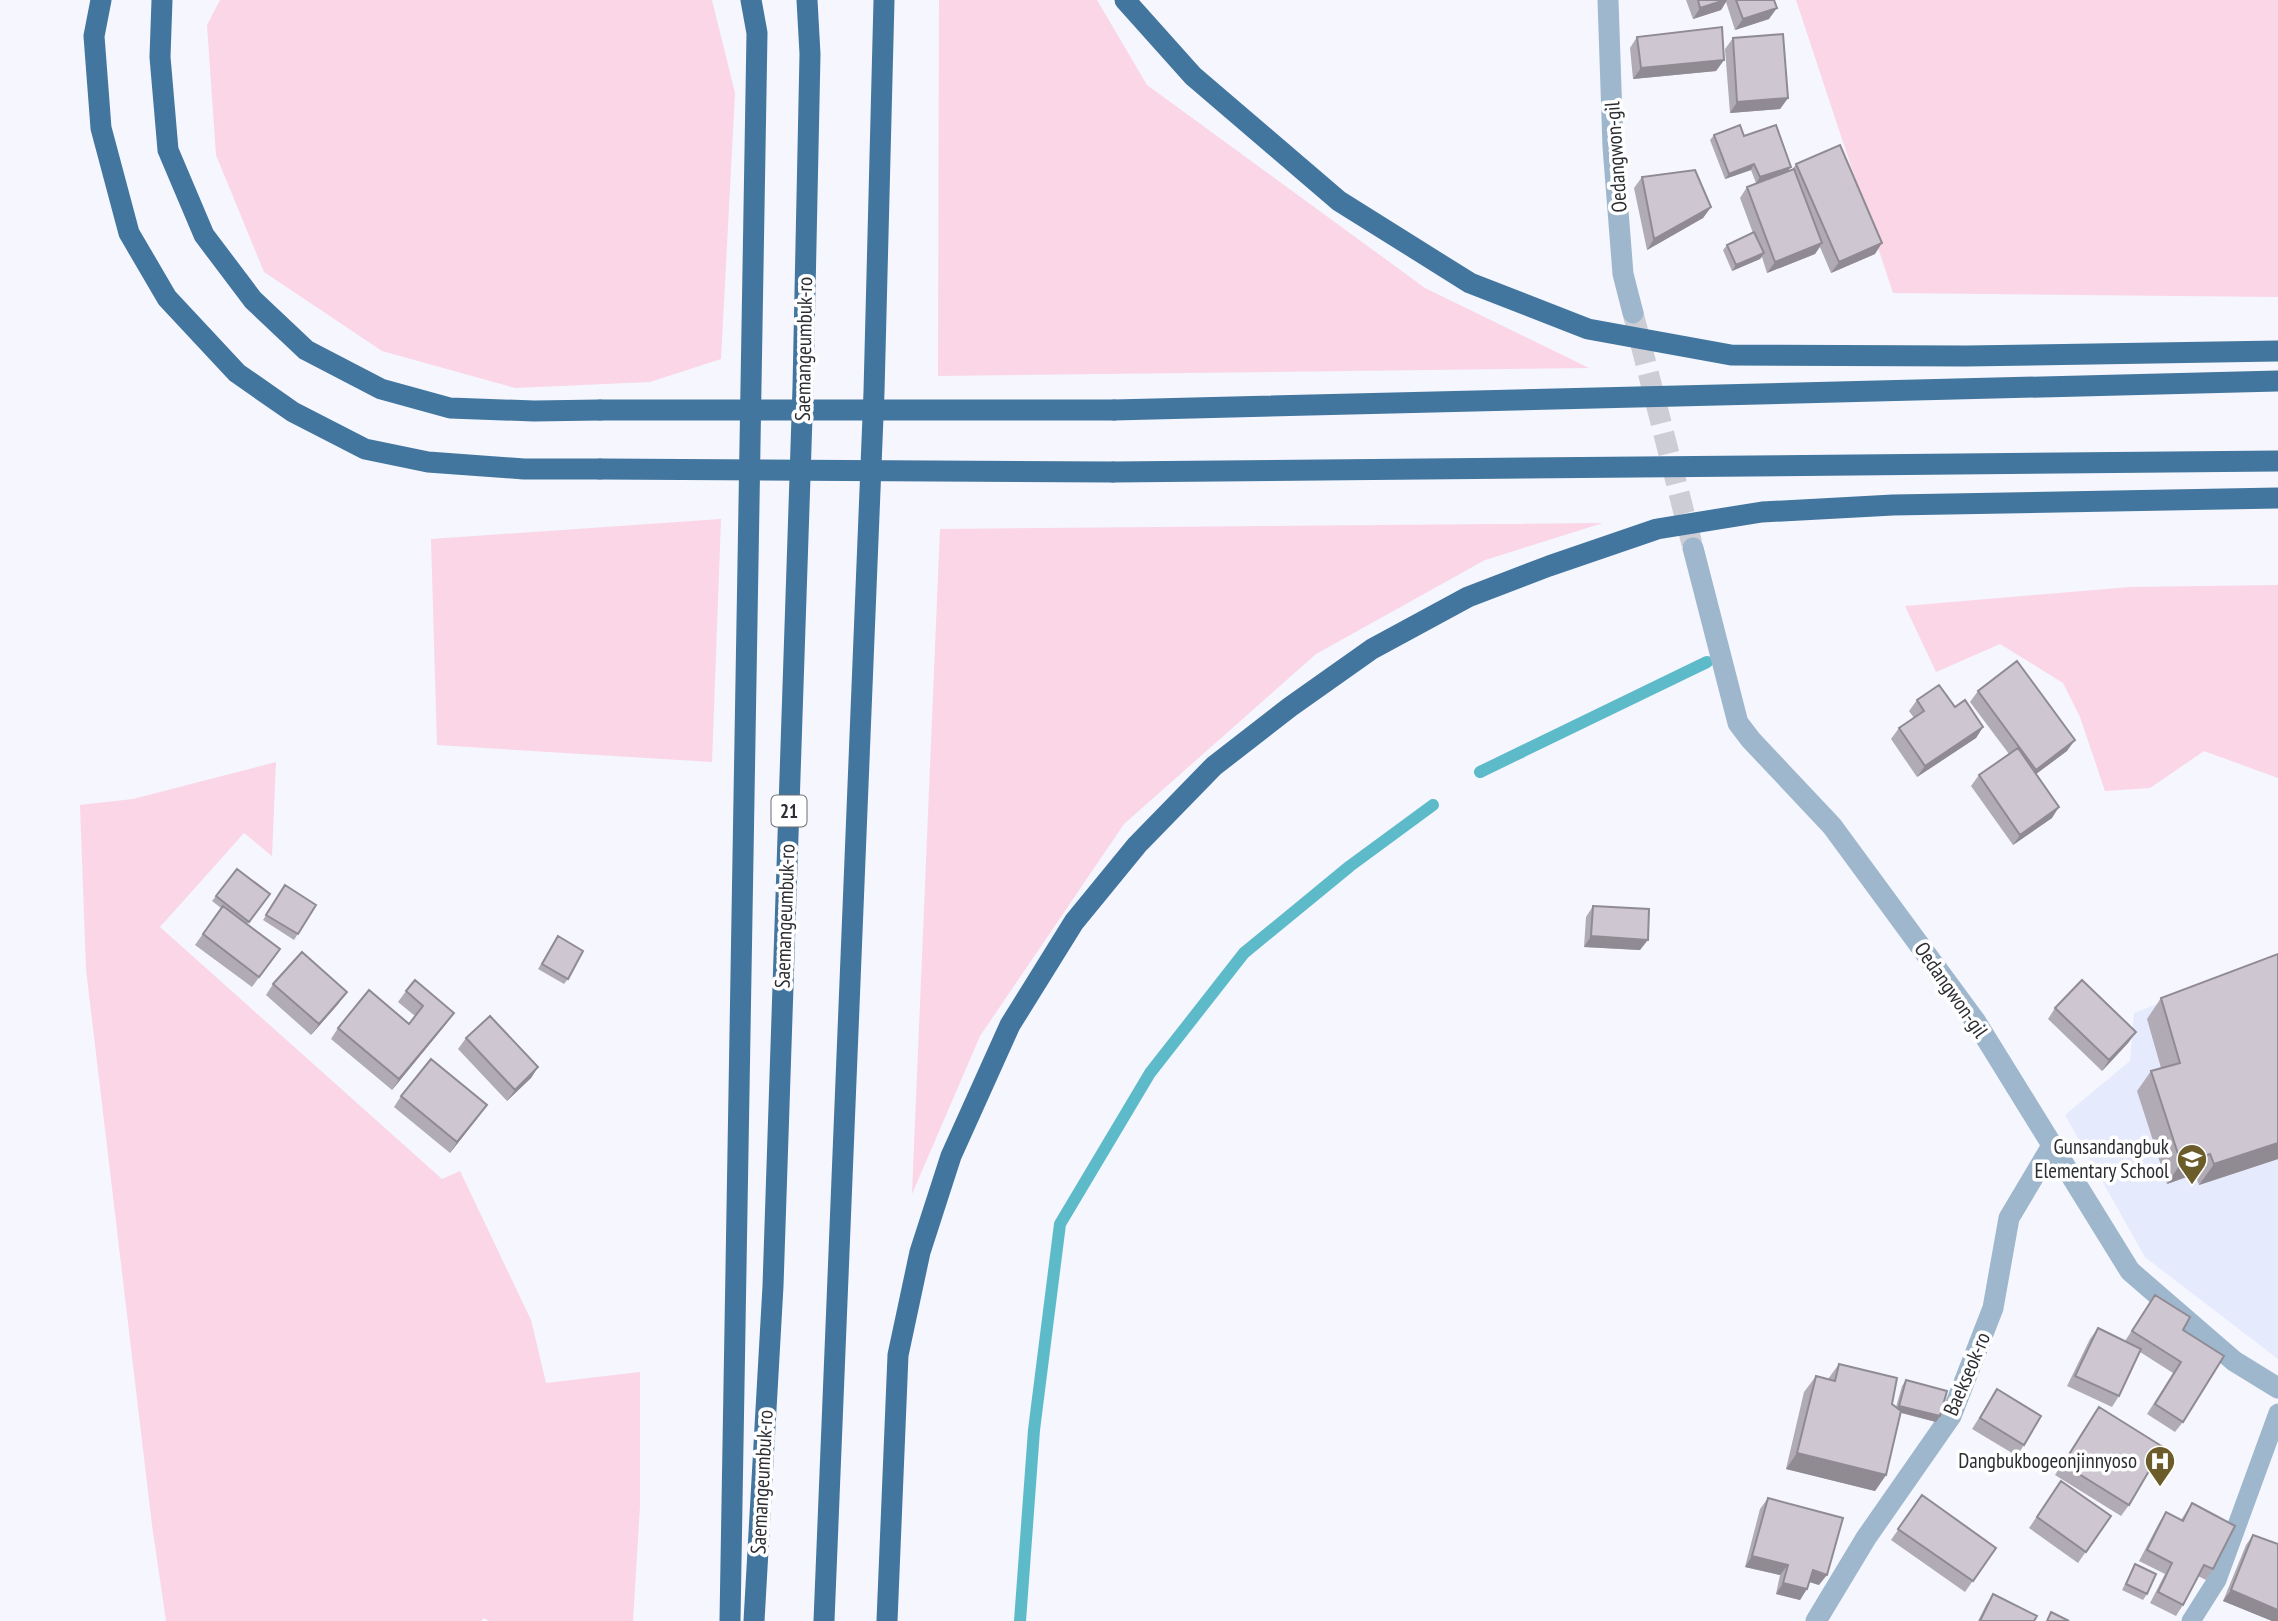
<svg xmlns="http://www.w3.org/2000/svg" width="2278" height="1621" font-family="'PT Sans Narrow',sans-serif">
	<rect width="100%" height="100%" fill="#f5f6fe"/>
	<!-- built -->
	<path fill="#e6eafd" d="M 2278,957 L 2278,1359 L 2145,1257 L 2065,1115 L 2130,1061 L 2134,1013 Z"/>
	<!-- green -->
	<path fill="#fad6e7" d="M 220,0 L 712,0 L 735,93 L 721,359 L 650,382 L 515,388 L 382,351 L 264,272 L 216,155 L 207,25 Z
		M 939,0 L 1097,0 L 1147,85 L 1425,288 L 1589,368 L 938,376 Z
		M 1796,0 L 2278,0 L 2278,297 L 1893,293 Z
		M 721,519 L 712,762 L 437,745 L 431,539 Z
		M 1603,523 L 1485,560 L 1316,654 L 1124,824 L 980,1036 L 912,1194 L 940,529 Z
		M 2278,585 L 2278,778 L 2204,751 L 2150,788 L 2105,791 L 2080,717 L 2063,683 L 2000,644 L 1936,672 L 1905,606 L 2130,587 Z
		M 276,762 L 272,856 L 244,833 L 160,927 L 442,1179 L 460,1171 L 531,1320 L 546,1383 L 640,1372 L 640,1506 L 633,1621 L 489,1621 L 484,1618 L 481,1621 L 166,1621 L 152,1525 L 86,969 L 80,805 L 133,799 Z"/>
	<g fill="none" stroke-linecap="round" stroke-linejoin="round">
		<!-- stream -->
		<path stroke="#5dbac9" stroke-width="12" d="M 1480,772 L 1707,662
			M 1020,1621 L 1034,1430 L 1060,1224 L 1150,1073 L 1244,953 L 1350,866 L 1433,805"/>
		<!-- minor-tunnel -->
		<path stroke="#cdced5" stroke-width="21" stroke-dasharray="21 10" stroke-linecap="butt" d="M 1633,313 L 1693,548"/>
		<!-- service -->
		<path stroke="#9eb7cc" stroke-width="19" d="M 2191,1621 L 2217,1580 L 2278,1413"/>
		<!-- minor -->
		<path stroke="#9eb7cc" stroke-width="21" d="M 1608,0 L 1613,147 L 1623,274 L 1633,313
			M 1693,548 L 1738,723 L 1751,740 L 1832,826 L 1976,1022 L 2130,1271 L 2234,1361 L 2278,1388
			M 1816,1621 L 1866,1538 L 1951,1416 L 1993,1308 L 2009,1218 L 2053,1144"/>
		<!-- trunk -->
		<path stroke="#43769e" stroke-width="21" d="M 101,0 L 94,36 L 101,128 L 129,233 L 167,298 L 237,373 L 293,412 L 365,449 L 428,462 L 524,469 L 600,469
			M 162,0 L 160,57 L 168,150 L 204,235 L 253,300 L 306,350 L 381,389 L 450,408 L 534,411 L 600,410
			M 1125,0 L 1193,76 L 1339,201 L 1470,283 L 1588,329 L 1731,355 L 1966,356 L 2278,351
			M 1114,410 L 2278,381
			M 1113,472 L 2278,461
			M 730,1621 L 757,33 L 751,0
			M 754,1621 L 773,1286 L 803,387 L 810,54 L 807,0
			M 824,1621 L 874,392 L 884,0
			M 887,1621 L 898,1355 L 920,1252 L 951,1156 L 1010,1025 L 1074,922 L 1137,845 L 1214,766 L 1290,707 L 1372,649 L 1468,597 L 1549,566 L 1657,529 L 1762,512 L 1893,505 L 2278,498"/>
		<!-- trunk-bridge -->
		<path stroke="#43769e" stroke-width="21" d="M 600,410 L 1114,410
			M 600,469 L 1113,472"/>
	</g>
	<!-- wall -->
	<path fill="#b1abb5" d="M 1686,0 L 1774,0 L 1769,19 L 1735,30 L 1726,2 L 1721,10 L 1693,19 Z
		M 1637,37 L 1724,60 L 1716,71 L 1633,79 L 1630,48 Z
		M 1733,38 L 1788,98 L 1780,109 L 1730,113 L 1725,49 Z
		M 1714,135 L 1744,136 L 1787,172 L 1792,170 L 1796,164 L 1875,254 L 1831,273 L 1820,247 L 1815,254 L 1767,273 L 1762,257 L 1760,259 L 1732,271 L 1723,250 L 1727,245 L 1753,233 L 1740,198 L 1747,187 L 1786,173 L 1756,183 L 1751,170 L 1725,179 L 1710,140 Z
		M 1642,177 L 1711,207 L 1703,218 L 1647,250 L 1634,188 Z
		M 1978,691 L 2067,751 L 2036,774 L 2052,818 L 2013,845 L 1971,786 L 1979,775 L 2009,754 L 1970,702 Z
		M 1917,700 L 1955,707 L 1983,727 L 1976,738 L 1917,777 L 1891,739 L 1899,728 L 1914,718 L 1909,711 Z
		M 237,869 L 270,894 L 247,924 L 272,960 L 252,987 L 195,945 L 221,908 L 212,901 Z
		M 285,885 L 316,905 L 294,940 L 263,920 Z
		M 1593,906 L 1640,950 L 1584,947 L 1586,917 Z
		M 558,936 L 568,979 L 564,984 L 538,969 Z
		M 273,984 L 339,1003 L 311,1035 L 266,995 Z
		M 406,991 L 454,1013 L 446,1024 L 392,1090 L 331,1039 L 338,1028 L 409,1024 L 415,1016 L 398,1002 Z
		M 2161,998 L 2278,1159 L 2199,1185 L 2195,1174 L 2167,1184 L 2137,1091 L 2151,1071 L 2161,1068 L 2147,1019 Z
		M 2055,1008 L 2136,1032 L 2128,1043 L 2102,1071 L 2048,1019 Z
		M 466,1038 L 538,1067 L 531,1078 L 507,1101 L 458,1049 Z
		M 401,1096 L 479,1116 L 450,1153 L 394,1107 Z
		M 2155,1295 L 2183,1330 L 2183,1422 L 2175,1432 L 2147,1414 L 2173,1373 L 2140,1352 L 2119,1396 L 2112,1407 L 2067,1386 L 2090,1339 L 2098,1328 L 2125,1341 Z
		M 1839,1364 L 1896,1407 L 1902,1386 L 1906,1380 L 1936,1422 L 1901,1413 L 1886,1475 L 1875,1491 L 1786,1469 L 1804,1392 L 1816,1376 L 1828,1379 Z
		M 1997,1389 L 2024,1445 L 2017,1456 L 1972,1429 Z
		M 2099,1407 L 2129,1505 L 2121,1516 L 2055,1475 Z
		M 2061,1481 L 2111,1516 L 2078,1563 L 2029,1528 Z
		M 1922,1495 L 1996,1548 L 1965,1592 L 1891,1540 Z
		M 1768,1498 L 1819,1585 L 1810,1582 L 1800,1600 L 1776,1594 L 1780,1575 L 1745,1567 L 1760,1509 Z
		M 2192,1503 L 2213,1569 L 2206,1580 L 2198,1576 L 2183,1605 L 2176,1616 L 2150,1603 L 2165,1574 L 2139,1561 L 2159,1523 L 2166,1512 L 2181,1520 Z
		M 2253,1535 L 2278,1621 L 2272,1621 L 2223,1601 L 2246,1545 Z
		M 2135,1564 L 2147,1594 L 2143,1600 L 2122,1590 Z
		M 1993,1594 L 2034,1621 L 1978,1621 L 1986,1605 Z"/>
	<!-- shaded-wall -->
	<path fill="#908b93" d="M 1725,0 L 1727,0 L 1721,10 L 1693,19 L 1700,8 Z
		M 1777,8 L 1769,19 L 1735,30 L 1743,19 Z
		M 1724,60 L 1716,71 L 1633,79 L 1641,68 Z
		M 1788,98 L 1780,109 L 1730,113 L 1737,102 Z
		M 1754,164 L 1751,170 L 1725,179 L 1729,174 Z
		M 1791,167 L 1787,172 L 1756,183 L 1760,177 Z
		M 1711,207 L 1703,218 L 1647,250 L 1654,239 Z
		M 1822,243 L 1815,254 L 1767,273 L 1775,262 Z
		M 1882,243 L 1875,254 L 1831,273 L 1839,262 Z
		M 1764,253 L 1760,259 L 1732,271 L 1736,265 Z
		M 1983,727 L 1976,738 L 1917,777 L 1925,766 Z
		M 2075,740 L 2067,751 L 2028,780 L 2036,770 Z
		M 2059,807 L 2052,818 L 2013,845 L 2020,835 Z
		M 1591,936 L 1648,940 L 1640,950 L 1584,947 Z
		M 347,992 L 339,1003 L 311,1035 L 319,1024 Z
		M 454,1013 L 446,1024 L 392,1090 L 399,1079 Z
		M 2136,1032 L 2128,1043 L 2102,1071 L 2109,1060 Z
		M 538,1067 L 531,1078 L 507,1101 L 515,1090 Z
		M 487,1105 L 479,1116 L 450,1153 L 457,1142 Z
		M 2278,1143 L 2278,1159 L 2199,1185 L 2214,1164 Z
		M 2210,1154 L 2195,1174 L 2167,1184 L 2181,1163 Z
		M 1899,1406 L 1940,1416 L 1936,1422 L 1895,1411 Z
		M 1797,1453 L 1886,1475 L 1875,1491 L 1786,1469 Z
		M 1752,1556 L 1788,1565 L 1780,1575 L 1745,1567 Z
		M 1813,1570 L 1827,1575 L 1819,1585 L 1806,1581 Z
		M 1783,1583 L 1807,1589 L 1800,1600 L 1776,1594 Z
		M 2231,1590 L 2278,1610 L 2278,1621 L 2272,1621 L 2223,1601 Z"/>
	<!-- building -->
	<path fill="#cec7d2" stroke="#908b93" stroke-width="2" d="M 1698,0 L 1725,0 L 1700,8 Z
		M 1736,0 L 1774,0 L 1777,8 L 1743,19 Z
		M 1722,27 L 1724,60 L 1641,68 L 1637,37 Z
		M 1783,34 L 1788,98 L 1737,102 L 1733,38 Z
		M 1740,125 L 1744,136 L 1776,125 L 1791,167 L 1760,177 L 1754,164 L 1729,174 L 1714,135 Z
		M 1840,145 L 1882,243 L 1839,262 L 1796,164 Z
		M 1794,169 L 1822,243 L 1775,262 L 1747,187 Z
		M 1695,170 L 1711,207 L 1654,239 L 1642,177 Z
		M 1754,232 L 1764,253 L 1736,265 L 1727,245 Z
		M 2017,661 L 2075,740 L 2036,770 L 1978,691 Z
		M 1939,685 L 1955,707 L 1965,700 L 1983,727 L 1925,766 L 1899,728 L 1924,711 L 1917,700 Z
		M 2018,748 L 2059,807 L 2020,835 L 1979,775 Z
		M 237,869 L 270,894 L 249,922 L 216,896 Z
		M 285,885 L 316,905 L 298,934 L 266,915 Z
		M 223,906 L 280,949 L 259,977 L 203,934 Z
		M 1593,906 L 1649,909 L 1648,940 L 1591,936 Z
		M 558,936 L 583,951 L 568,979 L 542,964 Z
		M 302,952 L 347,992 L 319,1024 L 273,984 Z
		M 2278,954 L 2278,1143 L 2214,1164 L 2210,1154 L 2181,1163 L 2151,1071 L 2180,1063 L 2161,998 Z
		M 415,980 L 454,1013 L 399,1079 L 338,1028 L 369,990 L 409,1024 L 423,1006 L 406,991 Z
		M 2082,980 L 2136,1032 L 2109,1060 L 2055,1008 Z
		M 490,1016 L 538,1067 L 515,1090 L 466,1038 Z
		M 431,1059 L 487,1105 L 457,1142 L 401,1096 Z
		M 2155,1295 L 2190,1317 L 2183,1330 L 2224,1356 L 2183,1422 L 2155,1404 L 2181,1362 L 2132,1331 Z
		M 2098,1328 L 2141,1349 L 2119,1396 L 2075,1376 Z
		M 1839,1364 L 1897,1378 L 1892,1404 L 1901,1411 L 1886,1475 L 1797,1453 L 1816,1376 L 1835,1381 Z
		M 1906,1380 L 1947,1391 L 1940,1416 L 1899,1406 Z
		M 1997,1389 L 2041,1416 L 2024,1445 L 1980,1418 Z
		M 2099,1407 L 2163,1447 L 2129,1505 L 2063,1464 Z
		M 2061,1481 L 2111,1516 L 2086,1552 L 2037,1517 Z
		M 1922,1495 L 1996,1548 L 1973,1581 L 1898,1529 Z
		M 1768,1498 L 1843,1518 L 1827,1575 L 1813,1570 L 1807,1589 L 1783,1583 L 1788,1565 L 1752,1556 Z
		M 2192,1503 L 2235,1526 L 2213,1569 L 2204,1565 L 2183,1605 L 2158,1592 L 2172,1563 L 2147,1550 L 2166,1512 L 2183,1521 Z
		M 2253,1535 L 2278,1544 L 2278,1610 L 2231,1590 Z
		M 2135,1564 L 2156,1574 L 2147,1594 L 2126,1584 Z
		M 1993,1594 L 2037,1616 L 2034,1621 L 1980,1621 Z
		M 2051,1612 L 2069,1621 L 2047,1621 Z"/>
	<!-- icons -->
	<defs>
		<g id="school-pin" transform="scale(1.575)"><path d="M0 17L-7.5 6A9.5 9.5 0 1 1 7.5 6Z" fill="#6c5c29" stroke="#fff"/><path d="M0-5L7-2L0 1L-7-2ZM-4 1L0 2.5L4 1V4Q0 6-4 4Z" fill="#fff"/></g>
		<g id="hospital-pin" transform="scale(1.575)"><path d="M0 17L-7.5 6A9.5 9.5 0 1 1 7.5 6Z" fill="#6c5c29" stroke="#fff"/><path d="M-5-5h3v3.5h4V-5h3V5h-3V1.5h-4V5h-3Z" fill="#fff"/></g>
	</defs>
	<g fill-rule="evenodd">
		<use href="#school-pin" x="2192" y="1159"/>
		<use href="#hospital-pin" x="2160" y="1461"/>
	</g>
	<g text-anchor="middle" stroke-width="7" stroke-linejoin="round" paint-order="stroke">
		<!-- shield labels -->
		<rect fill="#fff" stroke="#6c6d70" stroke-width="2" x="771.5" y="795.5" width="35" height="31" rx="5"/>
		<g font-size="19" font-weight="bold" fill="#2d2e33">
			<text x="789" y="818">21</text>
		</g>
		<!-- street labels -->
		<g font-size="21" fill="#2d2e33" stroke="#fff">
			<text transform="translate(1616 157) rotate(-94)" y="7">Oedangwon-gil</text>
			<text transform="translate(804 349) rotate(-89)" y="7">Saemangeumbuk-ro</text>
			<text transform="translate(785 916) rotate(-88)" y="7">Saemangeumbuk-ro</text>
			<text transform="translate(1951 990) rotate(55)" y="7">Oedangwon-gil</text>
			<text transform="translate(1967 1374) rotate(-67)" y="7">Baekseok-ro</text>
			<text transform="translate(762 1482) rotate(-87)" y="7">Saemangeumbuk-ro</text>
		</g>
		<!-- poi labels -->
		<g font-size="21" fill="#2d2e33" stroke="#fff" text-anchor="end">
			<text x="2169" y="1154">Gunsandangbuk<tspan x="2169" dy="24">Elementary School</tspan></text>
			<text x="2137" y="1468">Dangbukbogeonjinnyoso</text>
		</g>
	</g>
</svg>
